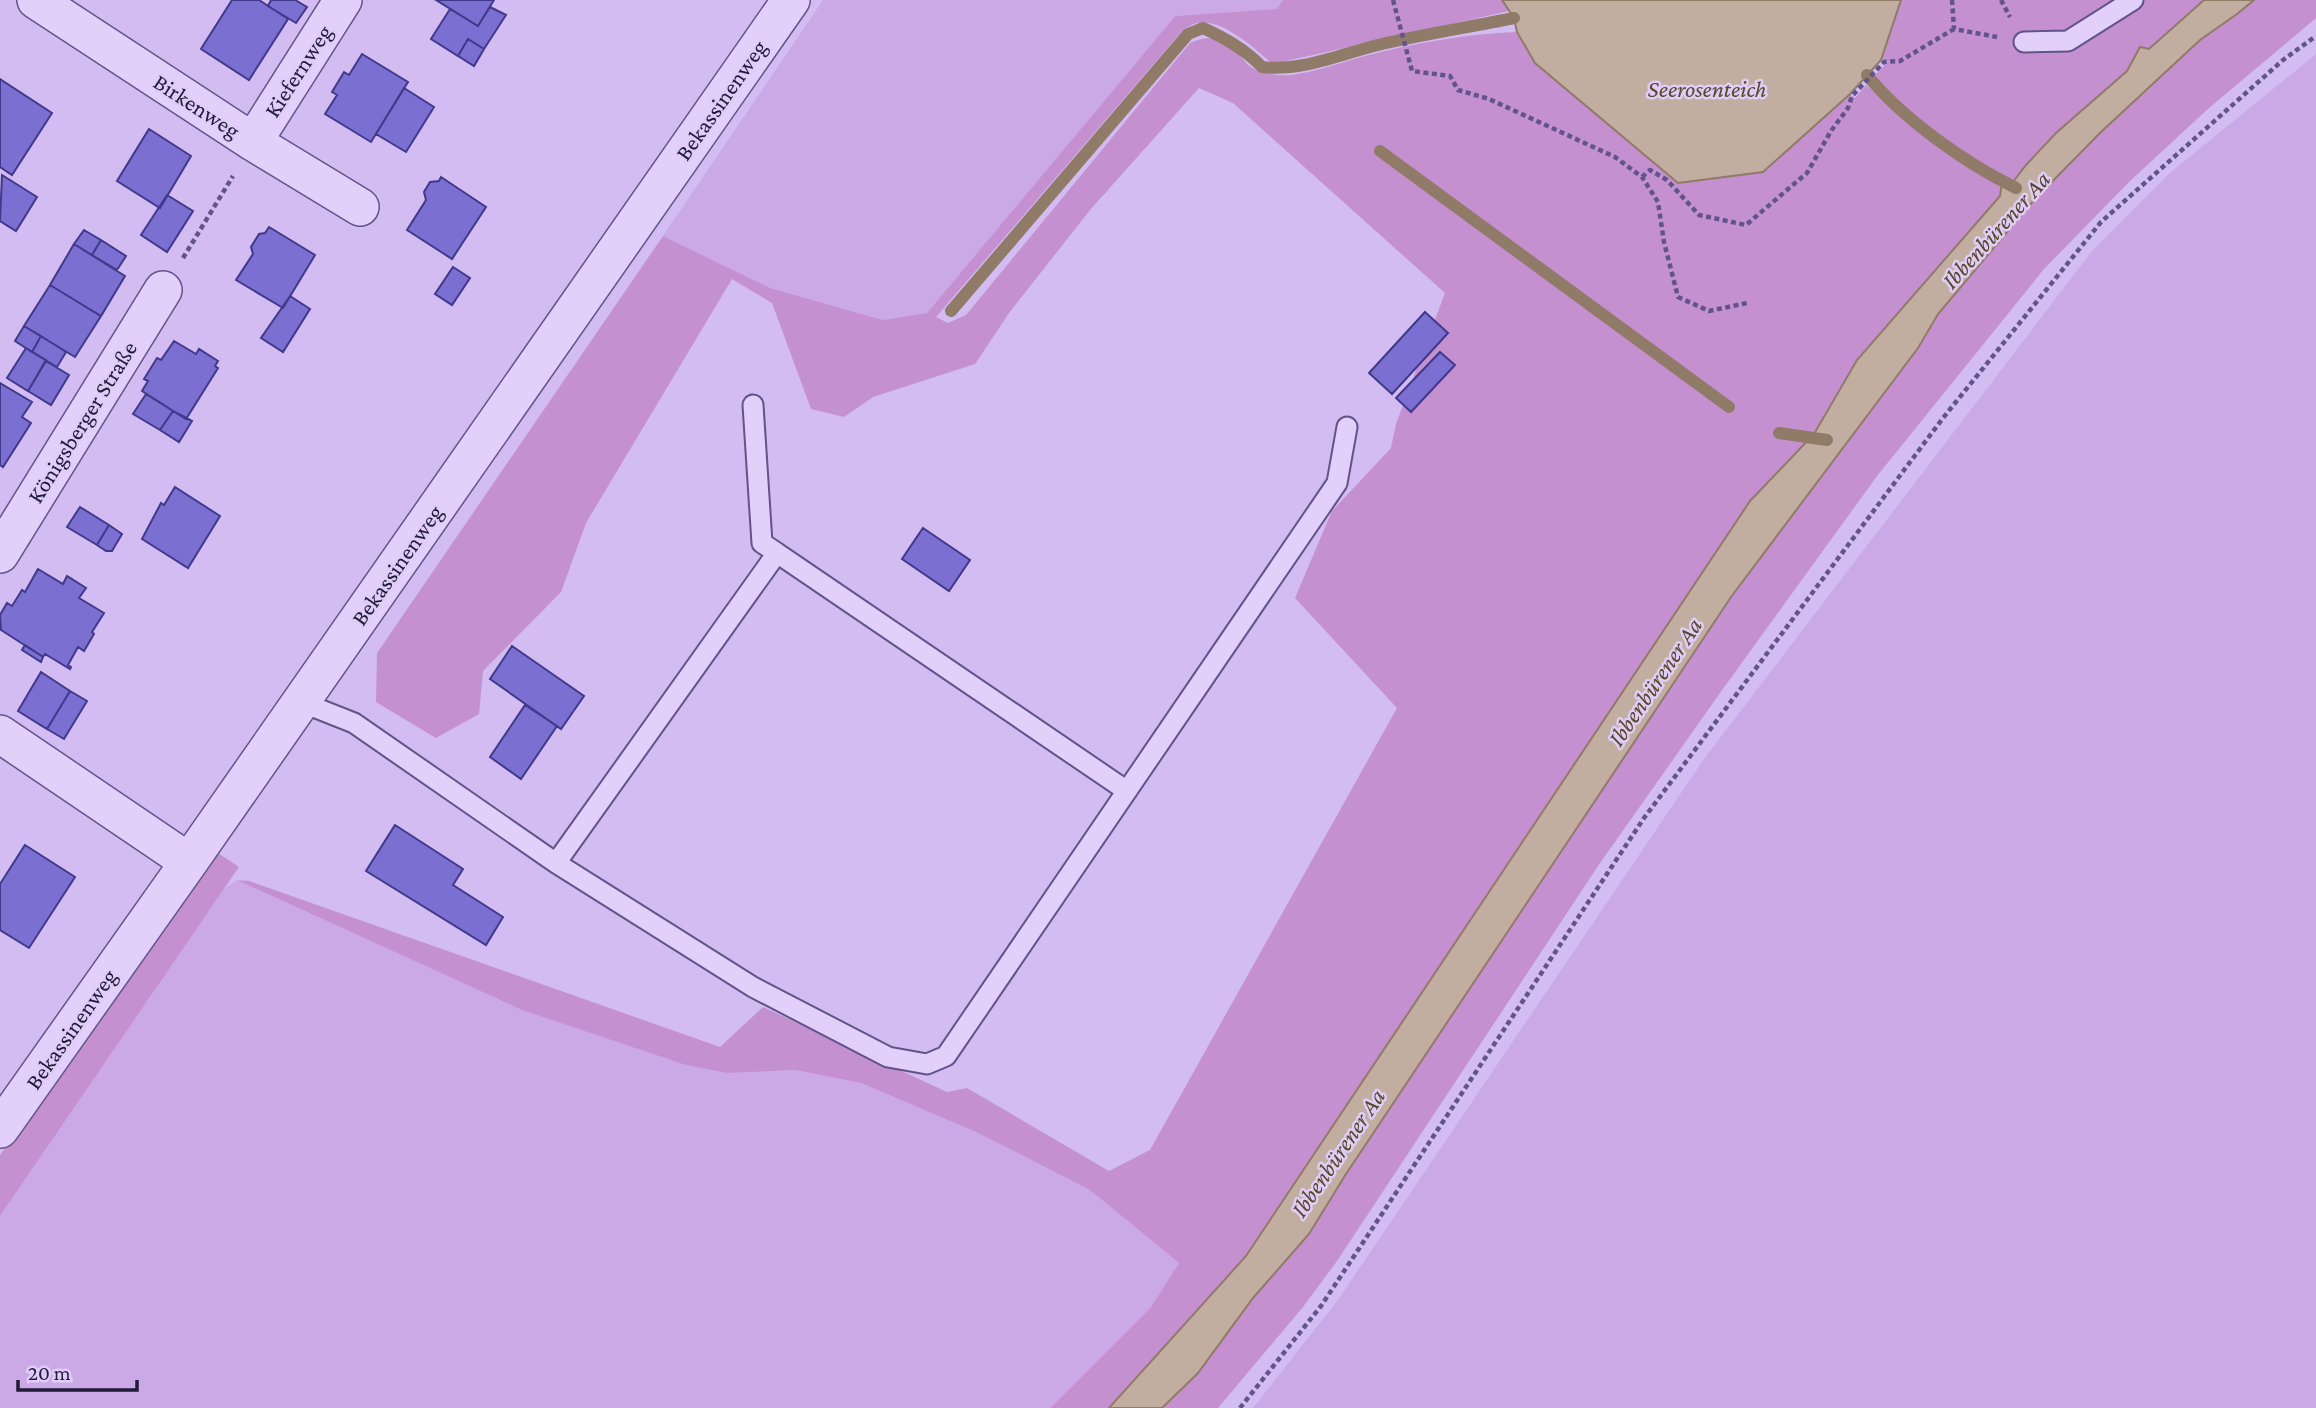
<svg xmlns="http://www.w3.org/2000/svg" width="2316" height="1408" font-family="'Crimson Pro',serif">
	<rect width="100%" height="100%" fill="#d2bcf1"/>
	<!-- farmland -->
	<path fill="#cba9e7" d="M 823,0 L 1283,0 L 1277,9 L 1175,16 L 927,313 L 883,320 L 770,288 L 663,236 Z
		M 2316,54 L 2316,1408 L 1253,1408 L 1338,1300 L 1704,759 L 2092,251 L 2171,172 Z
		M 237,880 L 522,1010 L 728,1073 L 795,1070 L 861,1083 L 976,1132 L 1090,1190 L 1179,1263 L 1151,1307 L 1050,1408 L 0,1408 L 0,1216 L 224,889 Z"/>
	<!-- green -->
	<path fill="#c490d0" d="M 1283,0 L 1502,0 L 1509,11 L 1273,64 C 1255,49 1223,18 1197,23 C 1192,24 1186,28 1182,31 L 936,317 L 948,323 L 966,315 L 1190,43 C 1207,35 1223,37 1237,51 C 1241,56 1246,64 1251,67 C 1257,71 1270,74 1277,75 C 1299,78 1342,62 1365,56 C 1415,43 1465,34 1517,32 L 1535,63 L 1763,172 L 1850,94 L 1855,98 L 1866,85 L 1964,164 L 2001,187 L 2000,196 L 1857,360 L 1814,434 L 1750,501 L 1246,1256 L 1109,1408 L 1050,1408 L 1151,1307 L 1179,1263 L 1090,1190 L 976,1132 L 861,1083 L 795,1070 L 728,1073 L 686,1065 L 522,1010 L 237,880 L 249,881 L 720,1047 L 763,1007 L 947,1092 L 967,1088 L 1109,1171 L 1150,1150 L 1397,708 L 1295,598 L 1332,511 L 1391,448 L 1396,424 L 1445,293 L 1233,103 L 1199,88 L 1090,210 L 1009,313 L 975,364 L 873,397 L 844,417 L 811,409 L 772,303 L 732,279 L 586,523 L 561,592 L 483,671 L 479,714 L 436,738 L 376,702 L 377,653 L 663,236 L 770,288 L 883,320 L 927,313 L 1175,16 L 1277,9 Z
		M 1901,0 L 2204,0 L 2149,49 L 2140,47 L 2127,71 L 2056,133 L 2026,165 L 2013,182 C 1965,157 1911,116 1873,77 L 1886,64 L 1881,60 Z
		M 2254,0 L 2316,0 L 2316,18 L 2209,108 L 2130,181 L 2044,269 L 1877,476 L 1720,693 L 1598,866 L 1337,1261 L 1303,1307 L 1218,1408 L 1162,1408 L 1198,1373 L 1253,1298 L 1309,1234 L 1346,1174 L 1731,597 L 1918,348 L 1938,314 L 2034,200 L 2101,132 L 2200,40 L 2237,14 Z
		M 218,853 L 239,867 L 0,1216 L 0,1155 Z"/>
	<!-- water -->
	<path fill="#c2aea1" stroke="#907a68" stroke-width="2" d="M 1502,0 L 1901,0 L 1881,60 L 1850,94 L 1763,172 L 1678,183 L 1535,63 L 1517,32 L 1514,18 Z
		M 2204,0 L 2254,0 L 2237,14 L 2200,40 L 2101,132 L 2034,200 L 1938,314 L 1918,348 L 1731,597 L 1346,1174 L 1309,1234 L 1253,1298 L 1198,1373 L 1162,1408 L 1109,1408 L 1246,1256 L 1750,501 L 1814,434 L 1857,360 L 2000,196 L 2002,181 L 2013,182 L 2026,165 L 2056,133 L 2127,71 L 2140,47 L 2149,49 Z"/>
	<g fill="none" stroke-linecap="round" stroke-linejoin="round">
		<!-- stream -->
		<path stroke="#907a68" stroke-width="12" d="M 1867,75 C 1903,119 1965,163 2016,188
			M 1380,151 L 1729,407
			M 951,311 L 1188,34 L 1203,28 C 1225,38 1245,49 1262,67 C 1303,72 1343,53 1382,44 C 1426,34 1470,27 1514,18
			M 1779,433 L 1827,440"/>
	</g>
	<!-- building -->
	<path fill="#7b6fd2" stroke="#41398b" stroke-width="2" d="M 232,0 L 259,0 L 288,19 L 249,80 L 201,49 Z
		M 271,0 L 295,0 L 307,7 L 296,23 L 268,6 Z
		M 436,0 L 494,0 L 478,26 Z
		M 490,7 L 506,15 L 484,49 L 468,39 L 458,56 L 431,39 L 450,9 L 478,26 Z
		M 468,39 L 484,49 L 474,66 L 458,56 Z
		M 362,54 L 408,82 L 371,142 L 325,114 L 337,95 L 332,92 L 344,72 L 349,75 Z
		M 0,79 L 52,113 L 12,175 L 0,167 Z
		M 404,88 L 434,107 L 406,152 L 376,134 Z
		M 149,129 L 191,156 L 160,208 L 117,181 Z
		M 2,175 L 37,197 L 16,231 L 0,221 Z
		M 441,177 L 486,207 L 452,259 L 407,230 L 426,200 L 424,192 L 430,182 L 439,181 Z
		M 167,195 L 193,211 L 167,252 L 141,235 Z
		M 269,227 L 315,255 L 283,308 L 236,280 L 253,254 L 251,247 L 259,234 L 265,233 Z
		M 84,230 L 101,240 L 92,255 L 74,244 Z
		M 101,240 L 126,256 L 117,270 L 92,255 Z
		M 74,244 L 125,276 L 101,316 L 50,285 Z
		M 453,267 L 470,278 L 452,305 L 435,294 Z
		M 50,285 L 101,316 L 75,357 L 24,326 Z
		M 290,296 L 310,309 L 283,352 L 261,338 Z
		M 1425,312 L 1448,333 L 1392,394 L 1369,373 Z
		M 24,326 L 41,336 L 32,352 L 15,341 Z
		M 41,336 L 66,352 L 57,367 L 32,352 Z
		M 174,341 L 196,354 L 199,349 L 218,361 L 215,366 L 218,368 L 186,419 L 142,391 L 148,381 L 144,379 L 157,358 L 161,360 Z
		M 26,348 L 46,360 L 28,391 L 7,378 Z
		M 1440,352 L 1455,365 L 1411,412 L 1396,398 Z
		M 46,361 L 69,375 L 51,405 L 28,391 Z
		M 0,383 L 32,402 L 22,417 L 31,423 L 3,467 L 0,465 Z
		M 146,394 L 173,411 L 160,430 L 133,414 Z
		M 173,411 L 192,421 L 179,442 L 160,430 Z
		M 175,487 L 220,516 L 188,568 L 142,539 L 161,503 L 164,505 Z
		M 80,507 L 109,525 L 97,545 L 67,527 Z
		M 109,525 L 122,534 L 112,551 L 106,551 L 97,545 Z
		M 923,528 L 970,560 L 949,591 L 902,559 Z
		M 38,569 L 63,584 L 67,576 L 86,588 L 79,598 L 104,613 L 92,632 L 94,634 L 84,651 L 78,647 L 68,665 L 71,667 L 70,669 L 45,654 L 43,657 L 1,630 L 0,615 L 7,603 L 12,606 L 22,590 L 25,592 Z
		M 25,645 L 43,657 L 41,662 L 22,650 Z
		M 512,646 L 584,696 L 561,729 L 490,679 Z
		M 41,672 L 70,691 L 47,729 L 18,711 Z
		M 70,691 L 87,701 L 64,739 L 47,729 Z
		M 525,705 L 557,726 L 521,779 L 490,757 Z
		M 395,825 L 463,869 L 453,885 L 503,917 L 486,945 L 366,871 Z
		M 25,845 L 75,877 L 29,948 L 0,930 L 0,884 Z"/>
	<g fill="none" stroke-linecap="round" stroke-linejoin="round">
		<!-- lane casing -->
		<g stroke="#61548a" stroke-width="23">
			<path id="lane" d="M 2024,42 L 2068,41 L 2133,0
				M 753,405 L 762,543 L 777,553
				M 301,702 L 354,723 L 556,863 L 753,987 L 888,1057 L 927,1064 L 946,1056 L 1337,483 L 1347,427
				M 556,863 L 777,553 L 1127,791"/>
		</g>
		<!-- street casing -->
		<g stroke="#61548a" stroke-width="40">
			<path id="street" d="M 36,0 L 253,142 L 360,207
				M 253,142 L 343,0
				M 0,554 L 163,290
				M 0,734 L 189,862
				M 0,1129 L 189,862 L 791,0"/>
		</g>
		<!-- path -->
		<path stroke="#61548a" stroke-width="4.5" stroke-dasharray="5 3.5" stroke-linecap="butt" d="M 1393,0 L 1412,71 L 1450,76 L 1458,90 L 1489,99 L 1615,157 L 1642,177 L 1658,202 L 1664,242 L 1678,297 L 1709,311 L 1747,303
			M 1952,0 L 1954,29 L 1997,37
			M 2001,0 L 2010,17
			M 1642,177 L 1650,170 L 1667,180 L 1699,215 L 1746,225 L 1807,173 L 1831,131 L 1848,108 L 1852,96 L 1884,62 L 1900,61 L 1954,29
			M 183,258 L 233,176
			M 1240,1408 L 1321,1306 L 1644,818 L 1943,418 L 2101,222 L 2283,60 L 2316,36"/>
		<!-- lane -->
		<use href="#lane" stroke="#e2d0fb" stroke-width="19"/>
		<!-- street -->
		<use href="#street" stroke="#e2d0fb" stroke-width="37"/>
	</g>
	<g text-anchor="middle" stroke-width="5" stroke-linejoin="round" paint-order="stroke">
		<!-- street labels -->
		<g font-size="23" fill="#201b38" stroke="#dfcdf8">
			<text transform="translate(298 71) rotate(-57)" y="8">Kiefernweg</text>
			<text transform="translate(721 100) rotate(-55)" y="8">Bekassinenweg</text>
			<text transform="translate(197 106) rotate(33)" y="8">Birkenweg</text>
			<text transform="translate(82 422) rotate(-58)" y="8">Königsberger Straße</text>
			<text transform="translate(397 565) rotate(-55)" y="8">Bekassinenweg</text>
			<text transform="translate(71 1029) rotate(-55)" y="8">Bekassinenweg</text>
		</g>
		<!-- water labels -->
		<g font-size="24" font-style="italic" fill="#594828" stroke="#dfcdf8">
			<text x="1707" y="97">Seerosenteich</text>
			<text transform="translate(1996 230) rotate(-48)" y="8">Ibbenbürener Aa</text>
			<text transform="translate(1655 682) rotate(-56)" y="8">Ibbenbürener Aa</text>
			<text transform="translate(1338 1153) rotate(-56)" y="8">Ibbenbürener Aa</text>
		</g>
	</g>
	<!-- scale -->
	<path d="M18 1380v10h119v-10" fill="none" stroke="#201b38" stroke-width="3.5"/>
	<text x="28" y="1380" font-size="21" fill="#201b38" stroke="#dfcdf8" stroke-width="5" paint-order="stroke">20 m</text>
</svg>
